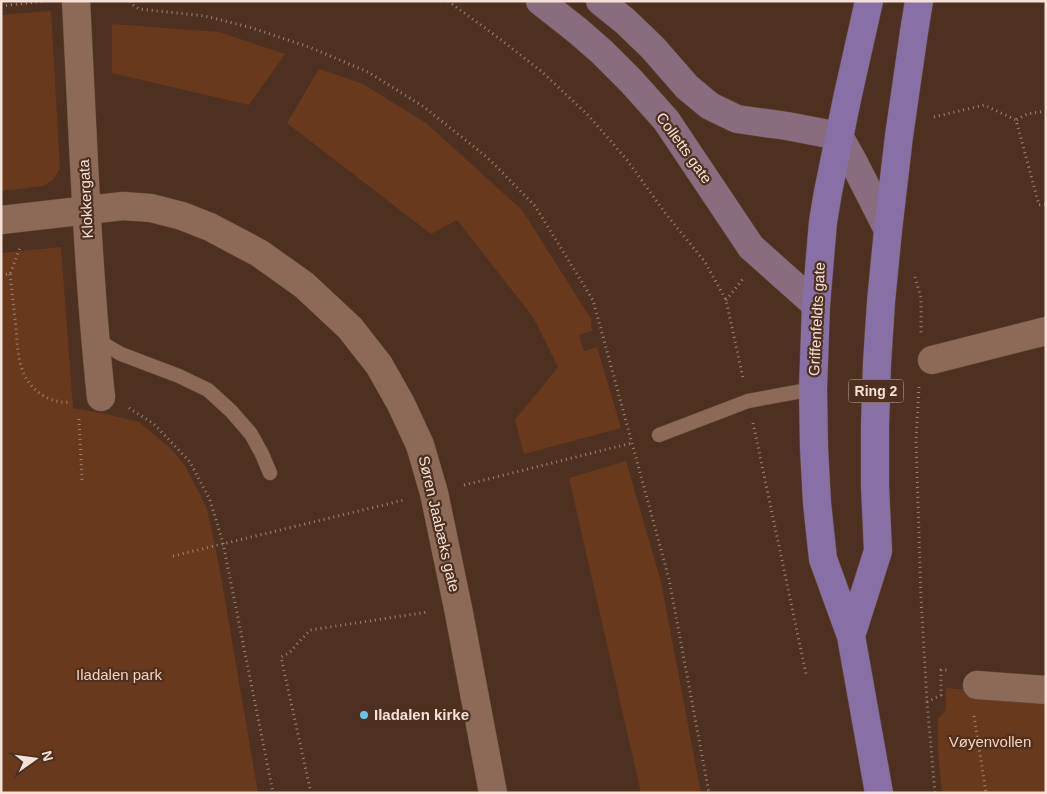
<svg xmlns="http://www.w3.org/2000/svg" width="1047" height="794" font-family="Helvetica,sans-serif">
	<rect width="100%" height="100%" fill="#4e3020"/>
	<!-- green -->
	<path fill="#69391e" d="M 51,11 L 60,168 L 53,180 L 43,186 L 1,191 L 1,15 Z
		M 112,24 L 219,32 L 285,54 L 249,105 L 112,73 Z
		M 319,69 L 363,84 L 426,123 L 522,210 L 591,319 L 592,331 L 579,335 L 584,351 L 597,347 L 621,428 L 524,454 L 515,420 L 558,367 L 533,317 L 457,220 L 431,234 L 287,123 Z
		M 61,247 L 73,408 L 106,414 L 139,422 L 170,448 L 184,464 L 194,483 L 207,509 L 219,565 L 258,793 L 1,793 L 1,253 Z
		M 626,461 L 661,582 L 701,793 L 641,793 L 569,478 Z
		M 946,688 L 1046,697 L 1046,793 L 942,793 L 938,751 L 938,719 L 946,710 Z"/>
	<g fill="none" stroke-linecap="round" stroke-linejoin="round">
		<!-- service casing -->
		<g stroke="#654c3d" stroke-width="15">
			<path id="service" d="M 95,339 L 121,354 L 179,376 L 208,390 L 231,411 L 251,434 L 262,454 L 270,473
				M 659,435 L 748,401 L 813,389"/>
		</g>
		<!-- minor casing -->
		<g stroke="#654c3d" stroke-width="29">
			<path id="minor" d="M 76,1 C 83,133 87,266 101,397
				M 1,220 L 123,206 L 151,208 L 182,216 L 210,227 L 259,253 L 304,285 L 350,328 L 379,365 L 401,404 L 420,445 L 434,493 L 458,608 L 493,793
				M 932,360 L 1046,331
				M 977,685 L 1046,690"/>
		</g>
		<!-- secondary casing -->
		<g stroke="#654c3d" stroke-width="29">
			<path id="secondary" d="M 540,1 L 578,31 L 602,52 L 631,81 L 666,120 L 751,247 L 816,305
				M 600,1 L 625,21 L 653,48 L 687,87 L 710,106 L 737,119 L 787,126 L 839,136 L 853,161 L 888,230"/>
		</g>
		<!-- primary casing -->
		<g stroke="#654c3d" stroke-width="29">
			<path id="primary" d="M 869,1 L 847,99 L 828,192 L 823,222 L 816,305 L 813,389 L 814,448 L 817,503 L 823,559 L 851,636 L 879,793
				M 851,636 L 878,551 L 875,486 L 875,427 L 877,363 L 881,302 L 888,230 L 899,136 L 914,32 L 919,1"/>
		</g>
		<!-- path -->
		<path stroke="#9e8477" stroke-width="3" stroke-dasharray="1 4" stroke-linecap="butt" d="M 130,1 L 133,5 L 139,9 L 205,16 L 249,27 L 309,47 L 368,72 L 424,107 L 488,158 L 535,206 L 593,300 L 669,579 L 709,793
			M 448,1 L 496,36 L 541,71 L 589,116 L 627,160 L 666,214 L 705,262 L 726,300 L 743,378
			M 1,6 L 45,1
			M 1046,111 L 1027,114 L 1016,120 L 1039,205 L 1046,204
			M 934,117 L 984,105 L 1016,120
			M 10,274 C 12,292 14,310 16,328 C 17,343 18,365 26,378 C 35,394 53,404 71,402
			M 1,275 L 10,274 L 20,248
			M 915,277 L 921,298 L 921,333
			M 726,300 L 743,279
			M 919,387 L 916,440 L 921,598 L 927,702 L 935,793
			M 129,408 L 154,424 L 190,462 L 210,500 L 223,543 L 273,793
			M 79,419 L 82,480
			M 753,423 L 806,674
			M 464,485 L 632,443
			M 173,556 L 404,500
			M 927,702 L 941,695 L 941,670 L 950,670
			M 974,716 L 986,793
			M 311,793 L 281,657 L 289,653 L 310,630 L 428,612"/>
		<!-- service -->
		<use href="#service" stroke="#8d6a58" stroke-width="14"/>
		<!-- minor -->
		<use href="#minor" stroke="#8d6a58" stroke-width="28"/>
		<!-- secondary -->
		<use href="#secondary" stroke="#8a6c7f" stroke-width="28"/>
		<!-- primary -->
		<use href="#primary" stroke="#886fa6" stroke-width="28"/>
	</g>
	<!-- markers -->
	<circle fill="#65c5ef" stroke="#4e3020" stroke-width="2" cx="364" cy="715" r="5"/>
	<g text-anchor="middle" stroke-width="4.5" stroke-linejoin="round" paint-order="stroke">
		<!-- shield labels -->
		<rect fill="#4e3020" stroke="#c3aca0" stroke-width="1" x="848.5" y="379.5" width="55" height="23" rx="4"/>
		<g font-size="14" font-weight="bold" fill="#f5e1d7">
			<text x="876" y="396">Ring 2</text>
		</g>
		<!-- street labels -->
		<g font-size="15" fill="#f5e1d7" stroke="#4e3020">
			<text transform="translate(684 148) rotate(54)" y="5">Colletts gate</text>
			<text transform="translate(86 199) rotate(-93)" y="5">Klokkergata</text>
			<text transform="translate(817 319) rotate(-87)" y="5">Griffenfeldts gate</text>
			<text transform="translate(439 524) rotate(77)" y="5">Søren Jaabæks gate</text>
		</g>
		<!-- park labels -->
		<g font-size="15" fill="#fbd2bc" stroke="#4e3020">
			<text x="119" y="680">Iladalen park</text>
			<text x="990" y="747">Vøyenvollen</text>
		</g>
		<!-- poi labels -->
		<g font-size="15" font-weight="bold" fill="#f5e1d7" stroke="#4e3020" text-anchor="start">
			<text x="374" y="720">Iladalen kirke</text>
		</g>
	</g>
	<!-- border -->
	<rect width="1047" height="794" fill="none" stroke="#f5e1d7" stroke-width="5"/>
	<!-- north arrow -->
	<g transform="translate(35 759) rotate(76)" stroke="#4e3020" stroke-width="4" paint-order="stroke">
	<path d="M0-4L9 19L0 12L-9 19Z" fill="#f5e1d7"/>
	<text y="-8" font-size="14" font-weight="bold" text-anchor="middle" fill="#f5e1d7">N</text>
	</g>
</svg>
